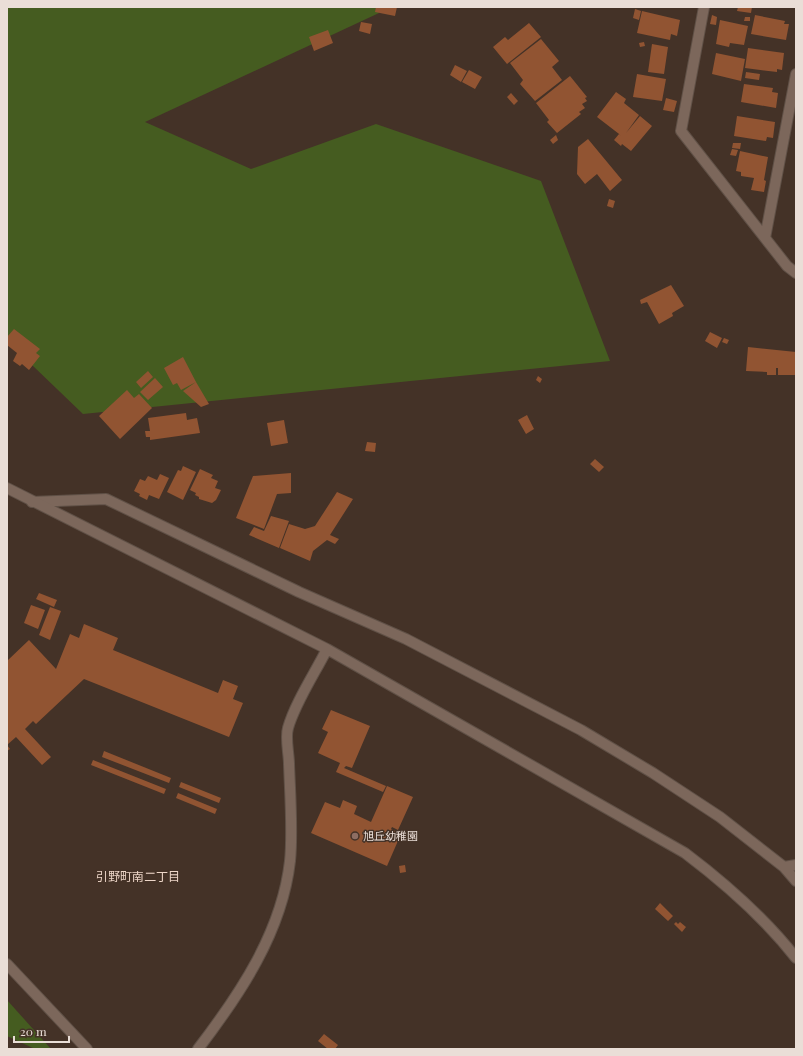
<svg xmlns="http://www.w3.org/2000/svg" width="803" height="1056" font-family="'Playfair Display','Noto Sans JP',serif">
	<rect width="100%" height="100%" fill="#443227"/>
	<!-- green -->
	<path fill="#455c20" d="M 7,7 L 381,7 L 379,13 L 145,122 L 251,169 L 376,124 L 541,181 L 610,361 L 83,414 L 7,341 Z
		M 7,1000 L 51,1049 L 35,1049 L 7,1036 Z"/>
	<!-- building -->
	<path fill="#915432" d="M 376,7 L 397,7 L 395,16 L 375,12 Z
		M 738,7 L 752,7 L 751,13 L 737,11 Z
		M 635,9 L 641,11 L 639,20 L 633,18 Z
		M 642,11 L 680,20 L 677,36 L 671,34 L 670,40 L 637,33 Z
		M 712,15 L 717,17 L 716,25 L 710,24 Z
		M 755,15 L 785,21 L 784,24 L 789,24 L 786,40 L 751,34 Z
		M 745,17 L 750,17 L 750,21 L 744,21 Z
		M 720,20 L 748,26 L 744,45 L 730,43 L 729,47 L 716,44 Z
		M 361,22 L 372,24 L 370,34 L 359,31 Z
		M 529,23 L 541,37 L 507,64 L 493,47 L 505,37 L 508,40 Z
		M 328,30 L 333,43 L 314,51 L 309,37 Z
		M 541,39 L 559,61 L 552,67 L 562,80 L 535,101 L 520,84 L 523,80 L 510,63 Z
		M 644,42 L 645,46 L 640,47 L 639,43 Z
		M 652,44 L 668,47 L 664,74 L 648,72 Z
		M 748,48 L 784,53 L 782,70 L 777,69 L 777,72 L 745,68 Z
		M 716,53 L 745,59 L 741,81 L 712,74 Z
		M 455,65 L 467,71 L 461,82 L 450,75 Z
		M 469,70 L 482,77 L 475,89 L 462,82 Z
		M 746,72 L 760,74 L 759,80 L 745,78 Z
		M 637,74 L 666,79 L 662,101 L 633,97 Z
		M 570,76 L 587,97 L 585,98 L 587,101 L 582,104 L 585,108 L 579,112 L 581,114 L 557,133 L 547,122 L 549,120 L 536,103 Z
		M 744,84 L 773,88 L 772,92 L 778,93 L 776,108 L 741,102 Z
		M 616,92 L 626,99 L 624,103 L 639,115 L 626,133 L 640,116 L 652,126 L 631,151 L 622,144 L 621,146 L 614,140 L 619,134 L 623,137 L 597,117 Z
		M 511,93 L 518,101 L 514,105 L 507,97 Z
		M 666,98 L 677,101 L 674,112 L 663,110 Z
		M 737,116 L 775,122 L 773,138 L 767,137 L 766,141 L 734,136 Z
		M 556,135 L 558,140 L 553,144 L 550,140 Z
		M 588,139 L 622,180 L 610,191 L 597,174 L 585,184 L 577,174 L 578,147 Z
		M 733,143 L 741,143 L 740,149 L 732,148 Z
		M 732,149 L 738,150 L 736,156 L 730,155 Z
		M 740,151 L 768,157 L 764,180 L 766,181 L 764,192 L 751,190 L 754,178 L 741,176 L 741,172 L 736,171 Z
		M 609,199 L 615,201 L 613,208 L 607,206 Z
		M 671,285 L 684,306 L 672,313 L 673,316 L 659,324 L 647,302 L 641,304 L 640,300 Z
		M 14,329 L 40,349 L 36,353 L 40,356 L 29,370 L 22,364 L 20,366 L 13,361 L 17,353 L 7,345 L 7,337 Z
		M 710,332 L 722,338 L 717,348 L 705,341 Z
		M 724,338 L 729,340 L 727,344 L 722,342 Z
		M 748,347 L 796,352 L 796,375 L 778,375 L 778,368 L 776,368 L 776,375 L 767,375 L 767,372 L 746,371 Z
		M 183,357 L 196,382 L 181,390 L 177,383 L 173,385 L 164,368 Z
		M 148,371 L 153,377 L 141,388 L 136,382 Z
		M 538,376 L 542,379 L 540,383 L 536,380 Z
		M 155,378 L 163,387 L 148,400 L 140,392 Z
		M 196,382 L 209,404 L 201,407 L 183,391 Z
		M 127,390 L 134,398 L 139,394 L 152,408 L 120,439 L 99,416 Z
		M 186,413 L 187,420 L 197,418 L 200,433 L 150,440 L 150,437 L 146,437 L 145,431 L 150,431 L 148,418 Z
		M 527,415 L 534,429 L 526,434 L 518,420 Z
		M 284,420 L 288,443 L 271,446 L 267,423 Z
		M 367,442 L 376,443 L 375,452 L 365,451 Z
		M 595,459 L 604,467 L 599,472 L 590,464 Z
		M 183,466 L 196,472 L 183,500 L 167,492 L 178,470 L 181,471 Z
		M 200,469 L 213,475 L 211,478 L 218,481 L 215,488 L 221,490 L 216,500 L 212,503 L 199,499 L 199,497 L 195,495 L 196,493 L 190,490 Z
		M 291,473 L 291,493 L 277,494 L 264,529 L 236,518 L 253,476 Z
		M 160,474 L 169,478 L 159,499 L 149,495 L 147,500 L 139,496 L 140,494 L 134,491 L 140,479 L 145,481 L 148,476 L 157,480 Z
		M 337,492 L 353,499 L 330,535 L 339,539 L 335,544 L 327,540 L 313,551 L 310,561 L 280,548 L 289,524 L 305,529 L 315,526 Z
		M 271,516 L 289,521 L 279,548 L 249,535 L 254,527 L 264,531 Z
		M 39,593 L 57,600 L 54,607 L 36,599 Z
		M 31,605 L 45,610 L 38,629 L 24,623 Z
		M 50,607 L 61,611 L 50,640 L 39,635 Z
		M 84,624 L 118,638 L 113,650 L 218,693 L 223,680 L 238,686 L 233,699 L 243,703 L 229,737 L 84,679 L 36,724 L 33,721 L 25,729 L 51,757 L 42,765 L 16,737 L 7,745 L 10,749 L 7,751 L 7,661 L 29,640 L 56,669 L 70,634 L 79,638 Z
		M 331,710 L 370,726 L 352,768 L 346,766 L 344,768 L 386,786 L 383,792 L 336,772 L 340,763 L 318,753 L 328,732 L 322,729 Z
		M 104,751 L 171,778 L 169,783 L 102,757 Z
		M 93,760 L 166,789 L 164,794 L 91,765 Z
		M 181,782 L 221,798 L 219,803 L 179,787 Z
		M 387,786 L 413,797 L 398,830 L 392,827 L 391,829 L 401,834 L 387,866 L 311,833 L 325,802 L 340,808 L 343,800 L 357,806 L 354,814 L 371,822 Z
		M 178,793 L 217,809 L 215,814 L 176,798 Z
		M 405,865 L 406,872 L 400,873 L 399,866 Z
		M 660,903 L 673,916 L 668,921 L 655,909 Z
		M 676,922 L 678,924 L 680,922 L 686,927 L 682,932 L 674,924 Z
		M 324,1034 L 338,1045 L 335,1049 L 328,1049 L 318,1041 Z"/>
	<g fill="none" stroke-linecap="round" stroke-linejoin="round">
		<!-- street casing -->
		<g stroke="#605147" stroke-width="12">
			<path id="street" d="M 704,7 L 681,131 L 787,266 L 796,273
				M 765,238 L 796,74
				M 32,502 L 106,499 L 299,592 L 406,639 L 581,730 L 653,773 L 720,817 L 784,867 L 796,865
				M 784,867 L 796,881"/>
		</g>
		<!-- secondary casing -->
		<g stroke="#605147" stroke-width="12">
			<path id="secondary" d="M 7,488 L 327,649 L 685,853 C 726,884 764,917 796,958
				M 7,964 L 87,1049
				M 198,1049 C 240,994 282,932 290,861 C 293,832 290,793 289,764 C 289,754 285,738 288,728 C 295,703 315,673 327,649"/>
		</g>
		<!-- street -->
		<use href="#street" stroke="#7c675b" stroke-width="10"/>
		<!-- secondary -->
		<use href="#secondary" stroke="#7c675b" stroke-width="10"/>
	</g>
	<!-- markers -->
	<circle fill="#8d6e63" stroke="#443227" stroke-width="1.5" cx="355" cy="836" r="4"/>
	<g text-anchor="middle" stroke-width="3" stroke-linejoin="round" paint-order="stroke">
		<!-- poi labels -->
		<g font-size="11" fill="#eaded7" stroke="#443227" text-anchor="start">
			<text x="363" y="840">旭丘幼稚園</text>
		</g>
		<!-- neighbourhood labels -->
		<g font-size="12" fill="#edd6c8" stroke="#443227">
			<text x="138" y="881">引野町南二丁目</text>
		</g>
	</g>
	<!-- border -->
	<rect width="803" height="1056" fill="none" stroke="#eaded7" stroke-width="16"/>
	<!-- scale -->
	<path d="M14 1036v6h55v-6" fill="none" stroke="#eaded7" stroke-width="2"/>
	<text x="20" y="1036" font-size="12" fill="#eaded7" stroke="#443227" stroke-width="3" paint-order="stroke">20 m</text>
</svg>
